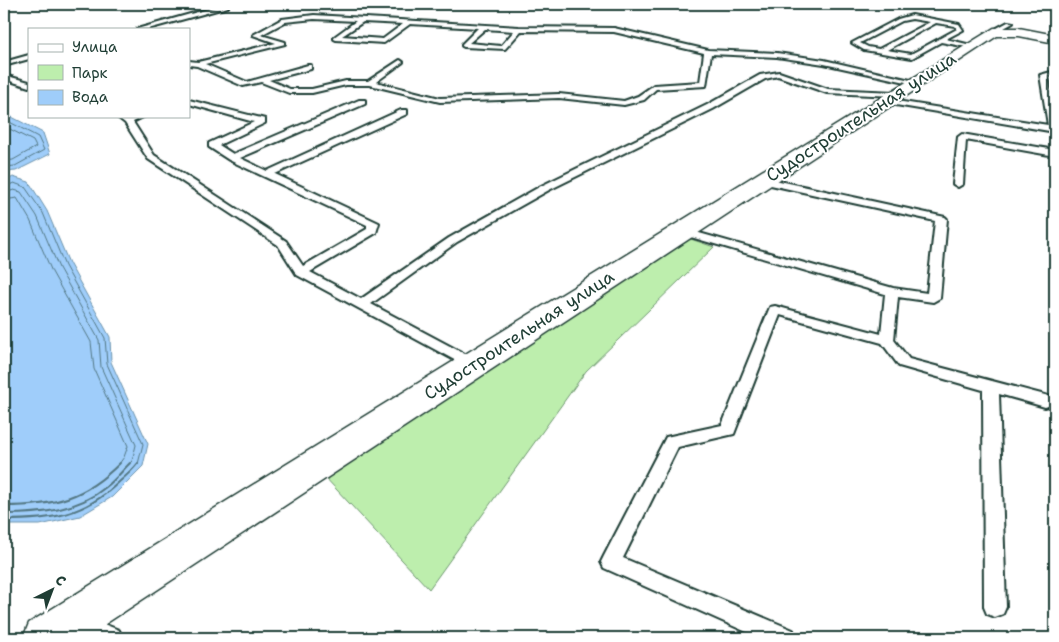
<svg xmlns="http://www.w3.org/2000/svg" width="1059" height="642" font-family="'Shantell Sans',sans-serif">
	<rect width="100%" height="100%" fill="#fff"/>
	<filter id="ink" filterUnits="userSpaceOnUse"><feTurbulence type="fractalNoise" baseFrequency=".02" numOctaves="2"/><feDisplacementMap in="SourceGraphic" scale="10" xChannelSelector="R" yChannelSelector="G"/><feConvolveMatrix kernelMatrix="1 2 1 2 8 2 1 2 1" color-interpolation-filters="sRGB"/></filter>
	<g filter="url(#ink)">
		<!-- green -->
		<path fill="#bdeead" stroke="#6e9670" d="M 682,236 L 714,247 L 586,371 L 429,589 L 323,475 Z"/>
		<!-- water -->
		<path fill="#9fcdfa" stroke="#6c93ab" d="M 4,113 L 43,133 L 50,154 L 16,171 L 4,172 Z
			M 13,177 L 29,182 L 47,211 L 69,263 L 110,337 L 111,362 L 148,444 L 143,466 L 112,497 L 80,516 L 40,525 L 4,525 L 4,182 Z"/>
		<g fill="none" stroke-linecap="round" stroke-linejoin="round">
			<!-- shore-far1 -->
			<path stroke="#527783" stroke-width="1" d="M 4,119 L 38,137 L 44,150 L 15,166 L 4,167
				M 4,126 L 33,141 L 36,147 L 13,160 L 4,161
				M 4,187 L 14,183 L 25,187 L 43,213 L 65,266 L 105,338 L 107,364 L 143,444 L 138,464
				M 4,193 L 14,190 L 21,192 L 37,216 L 59,268 L 99,340 L 101,367 L 136,445 L 132,461 L 129,464
				M 4,200 L 17,198 L 30,220 L 52,272 L 91,342 L 94,369 L 128,446 L 124,457 L 119,464"/>
			<!-- shore -->
			<path stroke="#527783" stroke-width="2" d="M 4,506 C 54,506 84,499 120,463
				M 4,514 C 40,514 77,511 106,487 C 115,480 122,471 130,463
				M 4,520 C 51,520 84,516 119,482 C 126,476 133,470 138,463"/>
			<!-- service casing -->
			<g stroke="#1f3d34" stroke-width="4">
				<path id="service" d="M 226,4 L 228,7 L 148,29 L 137,29 Z
					M 314,15 L 519,27 L 614,28 L 708,50 L 777,53 L 824,60 L 919,82 L 915,84 L 824,64 L 777,57 L 711,54 L 706,86 L 656,89 L 644,100 L 624,105 L 559,98 L 440,102 L 370,85 L 346,85 L 312,93 L 289,93 L 261,82 L 243,86 L 197,66 L 189,65 L 189,61 L 198,62 L 276,43 L 253,35 L 282,19 ZM 314,19 L 356,21 L 334,37 L 334,39 L 336,40 L 384,43 L 410,24 L 478,28 L 462,44 L 462,46 L 464,47 L 505,49 L 521,31 L 614,32 L 704,53 L 700,82 L 654,85 L 638,96 L 624,101 L 559,94 L 440,98 L 376,82 L 402,63 L 403,62 L 400,60 L 368,81 L 346,81 L 312,89 L 290,89 L 269,80 L 311,69 L 311,65 L 308,65 L 247,82 L 205,64 L 285,44 L 285,42 L 261,35 L 285,22 ZM 363,22 L 403,24 L 383,39 L 342,36 ZM 485,29 L 514,31 L 501,46 L 469,43 Z
					M 912,15 L 959,24 L 963,30 L 946,39 L 975,46 L 972,48 L 941,42 L 912,58 L 864,50 L 852,43 L 898,19 ZM 912,19 L 930,22 L 879,49 L 868,47 L 860,43 L 902,21 ZM 936,23 L 955,26 L 957,29 L 911,54 L 887,50 Z
					M 1008,22 L 1013,23 L 1004,28 L 1006,32 L 1002,32 L 997,28 Z
					M 29,55 L 29,59 L 4,66 L 4,62 Z
					M 1055,71 L 1055,75 L 1048,76 L 1055,117 L 1055,132 L 884,103 L 880,101 L 884,99 L 1048,125 L 1040,75 Z
					M 779,72 L 828,89 L 895,92 L 899,94 L 895,96 L 827,93 L 778,76 L 765,79 L 713,109 L 549,190 L 457,242 L 371,304 L 478,361 L 480,365 L 478,369 L 473,370 L 297,275 L 278,245 L 148,159 L 125,123 L 116,116 L 129,118 L 145,116 L 133,122 L 154,155 L 286,241 L 303,266 L 367,229 L 367,225 L 229,160 L 209,147 L 209,143 L 254,122 L 189,104 L 189,100 L 265,119 L 265,123 L 219,145 L 233,154 L 359,100 L 365,100 L 365,104 L 240,158 L 267,171 L 401,110 L 407,110 L 407,114 L 275,174 L 379,223 L 376,233 L 310,272 L 361,299 L 449,238 L 541,186 L 707,105 L 760,75 Z
					M 4,75 L 29,82 L 29,87 L 4,79 Z
					M 962,134 L 1055,150 L 1055,156 L 966,140 L 963,184 L 958,187 L 953,184 L 958,137 Z
					M 761,177 L 945,217 L 947,219 L 940,298 L 933,302 L 898,297 L 894,340 L 909,359 L 1045,395 L 1051,397 L 1053,401 L 1051,405 L 1045,407 L 999,394 L 1006,607 L 1003,614 L 995,617 L 987,614 L 984,607 L 983,390 L 899,366 L 882,343 L 780,315 L 734,434 L 678,447 L 623,558 L 793,630 L 796,638 L 760,638 L 604,568 L 601,562 L 604,556 L 666,437 L 722,425 L 770,307 L 775,306 L 881,334 L 885,294 L 677,233 L 675,231 L 677,229 L 685,229 L 893,288 L 927,293 L 935,221 L 757,182 L 757,178 Z
					M 78,614 L 119,630 L 122,638 L 85,638 L 70,632 L 67,625 L 70,618 Z"/>
			</g>
			<!-- minor casing -->
			<g stroke="#1f3d34" stroke-width="3">
				<path id="minor" d="M 994,28 L 1019,28 L 1055,35 L 1055,43 L 1019,36 L 997,36 L 84,638 L 23,638 L 29,623 Z"/>
			</g>
			<!-- service -->
			<use href="#service" fill="#fff" fill-rule="evenodd"/>
			<!-- minor -->
			<use href="#minor" fill="#fff" fill-rule="evenodd"/>
		</g>
	</g>
	<g text-anchor="middle" stroke-width="4" stroke-linejoin="round" paint-order="stroke">
		<!-- street labels -->
		<g font-size="18" fill="#1f3d34" stroke="#fff">
			<text transform="translate(861 117) rotate(-33)" y="6">Судостроительная улица</text>
			<text transform="translate(519 335) rotate(-33)" y="6">Судостроительная улица</text>
		</g>
	</g>
	<!-- margin -->
	<rect width="1059" height="642" fill="none" stroke="#fff" stroke-width="20"/>
	<rect x="10" y="10" width="1039" height="622" fill="none" stroke="#1f3d34" stroke-width="2" filter="url(#ink)"/>
	<!-- legend -->
	<rect x="28" y="28" width="162" height="90" fill="#ffffff" stroke="#a5b1ae"/>
	<rect x="38" y="44" width="25" height="8" fill="#ffffff" stroke="#a5b1ae"/>
	<text x="72" y="52" font-size="15" fill="#1f3d34">Улица</text>
	<rect x="38" y="65" width="25" height="15" fill="#bdeead" stroke="#a5b1ae"/>
	<text x="72" y="78" font-size="15" fill="#1f3d34">Парк</text>
	<rect x="38" y="90" width="25" height="15" fill="#9fcdfa" stroke="#a5b1ae"/>
	<text x="72" y="102" font-size="15" fill="#1f3d34">Вода</text>
	<!-- north arrow -->
	<g transform="translate(52 590) rotate(42)" stroke="#ffffff" stroke-width="4" paint-order="stroke">
	<path d="M0-4L9 19L0 12L-9 19Z" fill="#1f3d34"/>
	<text y="-8" font-size="14" font-weight="bold" text-anchor="middle" fill="#1f3d34">С</text>
	</g>
</svg>
